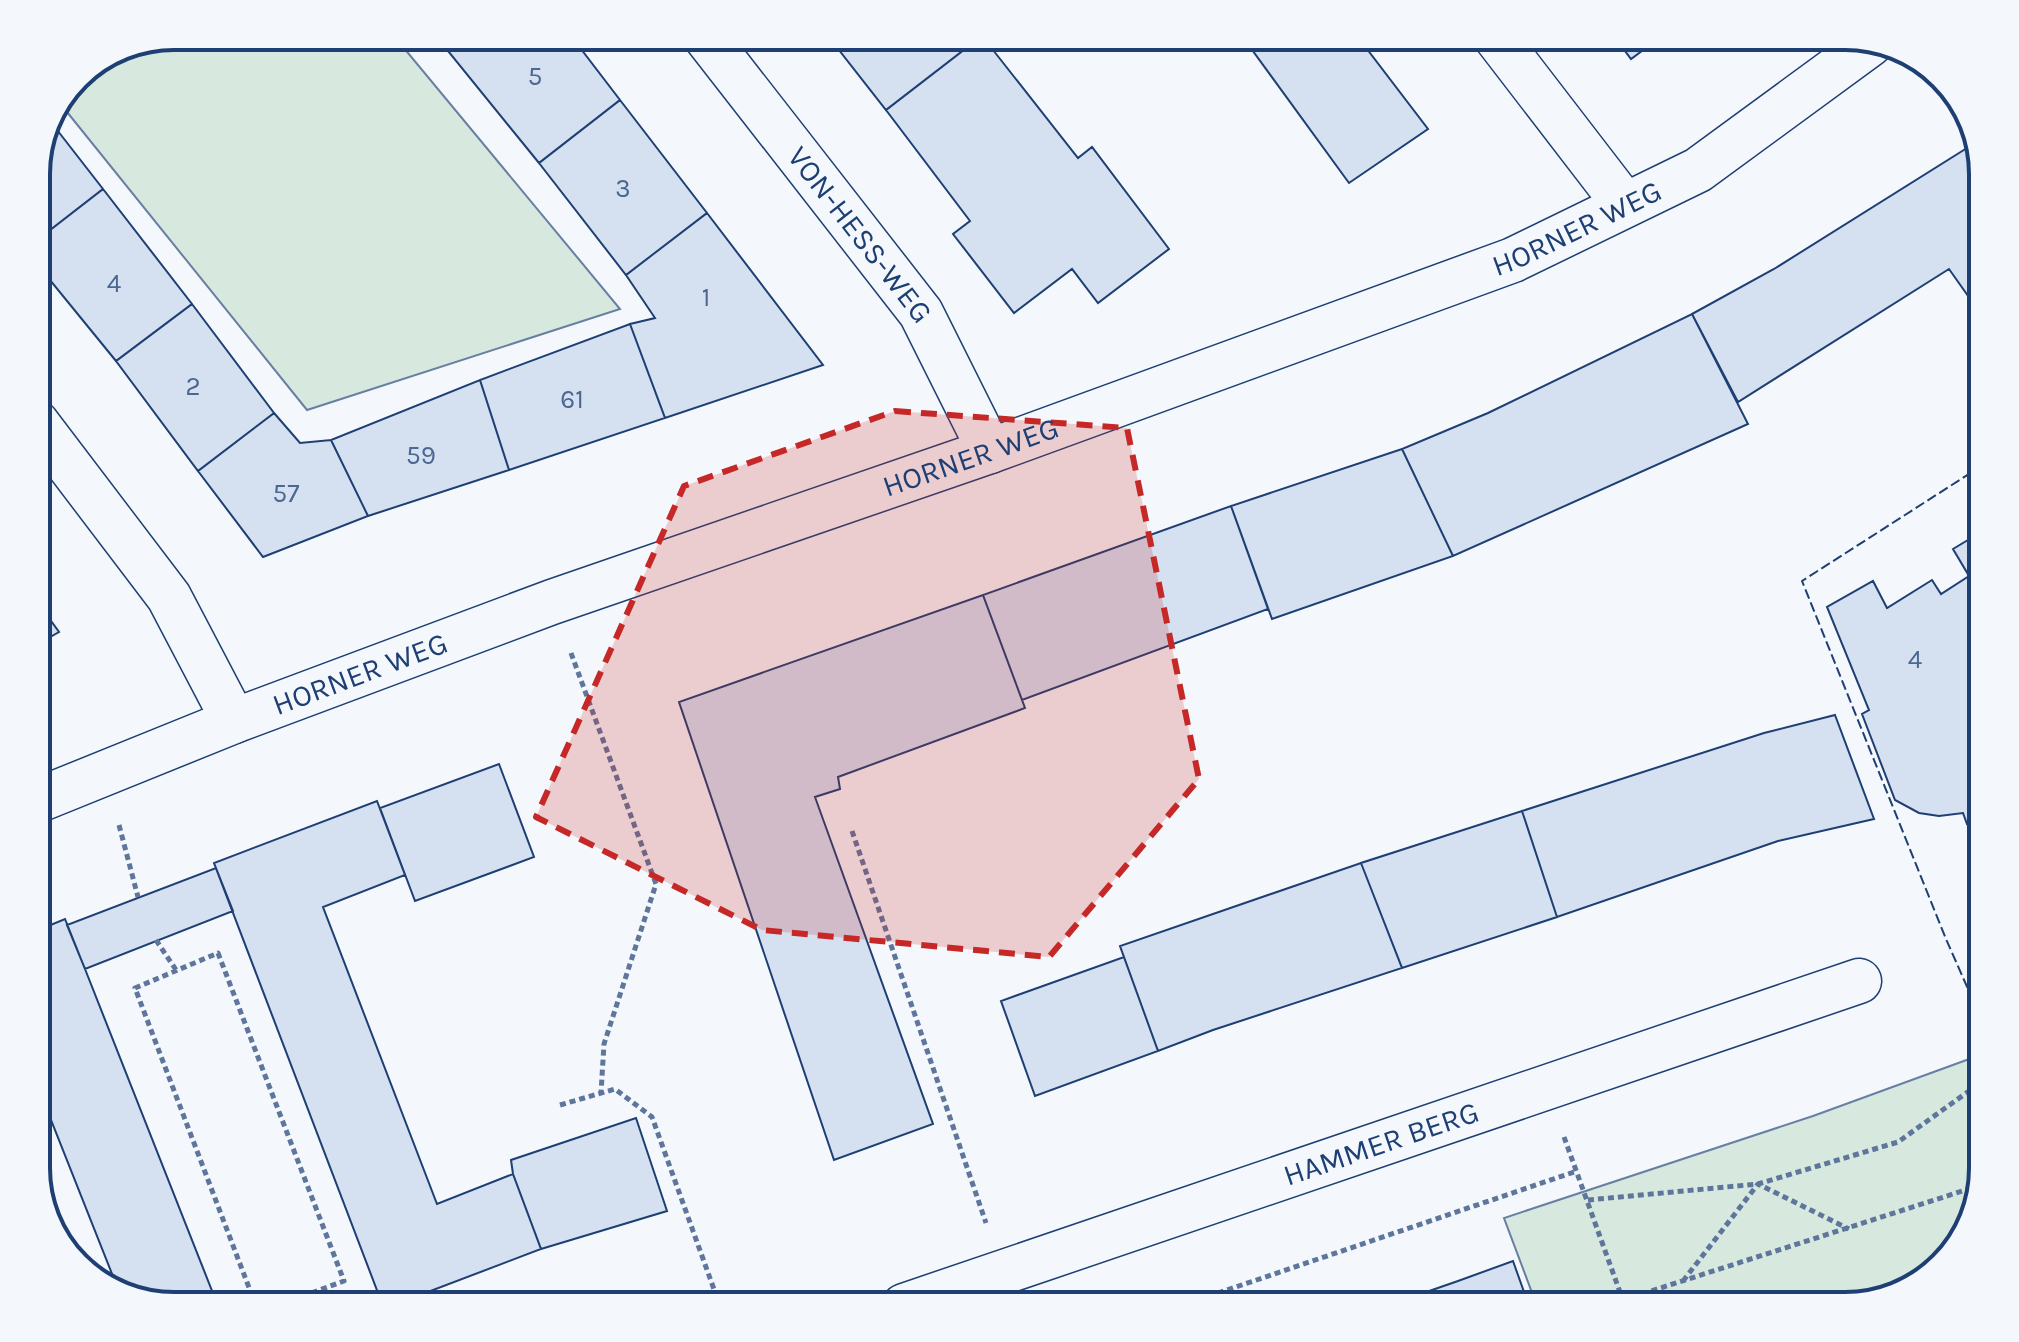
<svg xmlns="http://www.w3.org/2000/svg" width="2019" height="1342" font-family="Karla,sans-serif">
	<rect width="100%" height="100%" fill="#f4f7fb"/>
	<!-- green -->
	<path fill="#d7e8df" stroke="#687fa3" stroke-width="2" d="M 174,36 L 394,36 L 620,309 L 307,410 L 63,107 L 77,76 L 122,46 Z
		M 1983,1054 L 1983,1168 L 1959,1245 L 1928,1274 L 1833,1306 L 1537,1306 L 1504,1218 L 1813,1116 Z"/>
	<!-- building -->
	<path fill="#d5e0f0" stroke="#1d3f73" stroke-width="2" d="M 437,36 L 469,36 L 448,51 Z
		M 469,36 L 571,36 L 620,100 L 539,163 L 448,51 Z
		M 828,36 L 982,36 L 886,110 Z
		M 982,36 L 1078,158 L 1092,147 L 1169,249 L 1098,303 L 1072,269 L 1014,313 L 953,234 L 970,221 L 886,110 Z
		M 1242,36 L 1357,36 L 1428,129 L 1349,183 Z
		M 1614,36 L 1662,36 L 1631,59 Z
		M 620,100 L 707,213 L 626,275 L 539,163 Z
		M 54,126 L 103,189 L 36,241 L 36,166 Z
		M 1975,143 L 1983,174 L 1983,317 L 1949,269 L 1738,402 L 1692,314 L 1774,269 Z
		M 103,189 L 192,304 L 116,361 L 36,263 L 36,241 Z
		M 707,213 L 823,365 L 665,418 L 630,324 L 655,318 L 626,275 Z
		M 192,304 L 274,413 L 198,471 L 116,361 Z
		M 1692,314 L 1748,424 L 1453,556 L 1402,449 L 1488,413 Z
		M 630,324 L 665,418 L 509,470 L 480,380 Z
		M 480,380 L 509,470 L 368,516 L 331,440 Z
		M 274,413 L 300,443 L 331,440 L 368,516 L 263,557 L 198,471 Z
		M 1402,449 L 1453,556 L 1272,619 L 1231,506 Z
		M 1231,506 L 1268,609 L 1022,700 L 983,595 Z
		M 1983,531 L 1983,815 L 1967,824 L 1963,813 L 1939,816 L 1919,813 L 1895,800 L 1862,714 L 1869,710 L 1827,607 L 1873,581 L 1887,608 L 1932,580 L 1941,594 L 1969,576 L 1953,549 Z
		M 983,595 L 1025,708 L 838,777 L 840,789 L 815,797 L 933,1124 L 834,1160 L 679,702 Z
		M 36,600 L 59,632 L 36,645 Z
		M 1835,715 L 1874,819 L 1778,841 L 1557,917 L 1522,811 L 1764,733 Z
		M 499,764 L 534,857 L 415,901 L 380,808 Z
		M 377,801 L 405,875 L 323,907 L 437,1204 L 513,1174 L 541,1249 L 391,1306 L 383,1306 L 214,863 Z
		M 1522,811 L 1557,917 L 1402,968 L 1361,863 Z
		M 1361,863 L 1402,968 L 1213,1030 L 1158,1051 L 1120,946 Z
		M 216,868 L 233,911 L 85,969 L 67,925 Z
		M 65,919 L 85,969 L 218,1306 L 174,1306 L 118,1289 L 36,1082 L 36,931 Z
		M 1124,957 L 1158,1051 L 1035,1096 L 1001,1001 Z
		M 636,1118 L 667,1211 L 541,1249 L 513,1174 L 511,1160 Z
		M 1513,1261 L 1529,1306 L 1386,1306 L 1458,1281 Z"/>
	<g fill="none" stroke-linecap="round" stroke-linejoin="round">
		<!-- minor casing -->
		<g stroke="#1d3f73" stroke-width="47">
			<g id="minor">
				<path id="s1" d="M 705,36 L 921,313 L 990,451"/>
				<path d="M 1495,36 L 1625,205"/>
				<path d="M 36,422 L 169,597 L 234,721"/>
				<path id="s2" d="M 36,801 L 234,721 L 552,602 L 990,451 L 1513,260 L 1698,170 L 1870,44"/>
				<path id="s3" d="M 904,1306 L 1859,981"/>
			</g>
		</g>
		<!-- path -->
		<path stroke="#5e769c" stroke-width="5" stroke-dasharray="6 4" stroke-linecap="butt" d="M 571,653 L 656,884 L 604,1044 L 601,1093
			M 119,825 L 138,897
			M 852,831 L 986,1223
			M 156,940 L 176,970
			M 560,1105 L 615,1089 L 652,1117 L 720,1306
			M 1564,1137 L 1625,1306
			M 1588,1200 L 1758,1184 L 1898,1142 L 1969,1091 L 1983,1076
			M 1683,1281 L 1758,1184 L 1849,1229
			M 1623,1300 L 1978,1186
			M 256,1306 L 135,988 L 218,953 L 344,1281 L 276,1306
			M 1180,1306 L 1577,1171"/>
		<!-- minor -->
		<use href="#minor" stroke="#f4f7fb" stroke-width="44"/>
		<!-- fence -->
		<path stroke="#1d3f73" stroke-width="2" stroke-dasharray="10 4" stroke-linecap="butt" d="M 1983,465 L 1802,581 L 1946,939 L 1983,1023"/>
	</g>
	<!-- marked area -->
	<path fill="#c62828" fill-opacity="0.2" stroke="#c62828" stroke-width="6" stroke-dasharray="16 10" stroke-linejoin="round" d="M 895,411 L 1127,428 L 1199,779 L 1049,957 L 762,930 L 536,817 L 684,486 Z"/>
	<g text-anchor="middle" stroke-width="6" stroke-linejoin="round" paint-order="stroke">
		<!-- number labels -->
		<g font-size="26" fill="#4b6792">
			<text x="535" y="85">5</text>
			<text x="623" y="197">3</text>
			<text x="114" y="292">4</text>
			<text x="706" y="306">1</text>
			<text x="193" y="395">2</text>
			<text x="572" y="408">61</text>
			<text x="421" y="464">59</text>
			<text x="286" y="502">57</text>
			<text x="1915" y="668">4</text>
		</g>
		<!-- street labels -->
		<g font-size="30" fill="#1d3f73" stroke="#f4f7fb">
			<text dy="10" stroke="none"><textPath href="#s2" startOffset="1644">HORNER WEG</textPath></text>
			<text dy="10" stroke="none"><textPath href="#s1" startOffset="252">VON-HESS-WEG</textPath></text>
			<text dy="10" stroke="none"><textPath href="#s2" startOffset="996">HORNER WEG</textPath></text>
			<text dy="10" stroke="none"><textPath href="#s2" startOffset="348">HORNER WEG</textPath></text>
			<text dy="10" stroke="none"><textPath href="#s3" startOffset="504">HAMMER BERG</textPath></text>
		</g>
	</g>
	<!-- crop -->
	<path d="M0 0H2019V1342H0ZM174 50H1845A124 124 0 0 1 1969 174V1168A124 124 0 0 1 1845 1292H174A124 124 0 0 1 50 1168V174A124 124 0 0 1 174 50Z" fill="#f4f7fb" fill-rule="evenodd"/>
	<path fill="none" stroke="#1d3f73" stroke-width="4" d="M174 50H1845A124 124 0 0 1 1969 174V1168A124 124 0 0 1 1845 1292H174A124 124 0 0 1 50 1168V174A124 124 0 0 1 174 50Z"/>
</svg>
